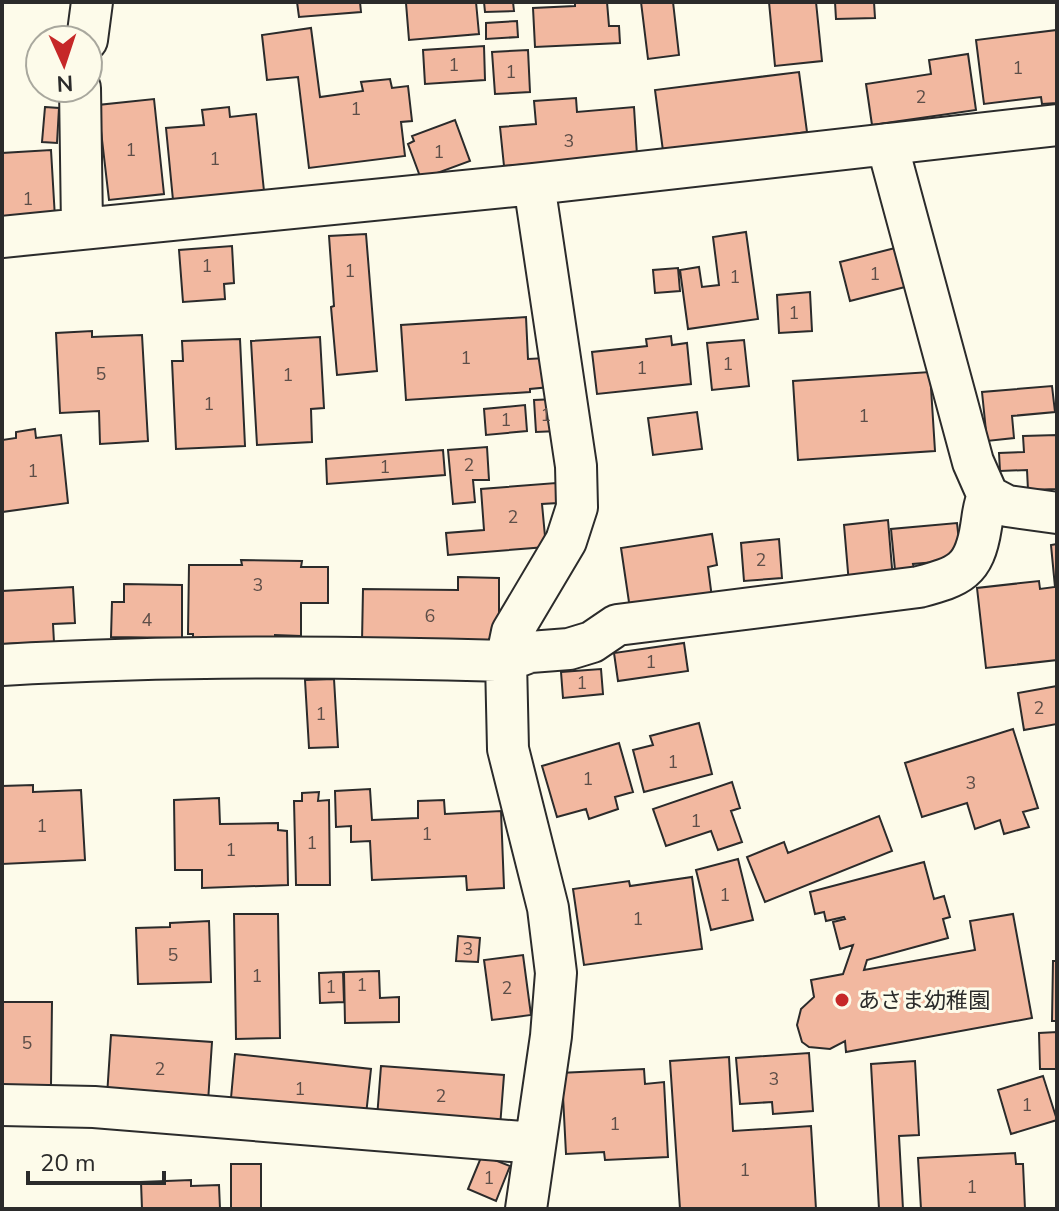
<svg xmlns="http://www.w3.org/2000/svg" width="1059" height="1211" font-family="'Nunito Sans','Noto Sans JP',sans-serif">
	<rect width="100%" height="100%" fill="#fdfbea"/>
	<!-- building -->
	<path fill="#f2b8a0" stroke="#2b2b2b" stroke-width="2" d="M 297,2 L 360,2 L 361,12 L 299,17 Z
		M 476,2 L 479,34 L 409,40 L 406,3 Z
		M 484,2 L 513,2 L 514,11 L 485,12 Z
		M 575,2 L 607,2 L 609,26 L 619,26 L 620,43 L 535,47 L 533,8 L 575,6 Z
		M 641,2 L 673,2 L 679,55 L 648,59 Z
		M 769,2 L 816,2 L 822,61 L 775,66 Z
		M 835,2 L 874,2 L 875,18 L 836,19 Z
		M 517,21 L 518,37 L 486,39 L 486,23 Z
		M 311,28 L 320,97 L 363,91 L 361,82 L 390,79 L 392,88 L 408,86 L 412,121 L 401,122 L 405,156 L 309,168 L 298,77 L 267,80 L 262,35 Z
		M 1057,30 L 1057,103 L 1042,104 L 1041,97 L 984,104 L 976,40 Z
		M 484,46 L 485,80 L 425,84 L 423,50 Z
		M 528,50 L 530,92 L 495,94 L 492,52 Z
		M 968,54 L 976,110 L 872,125 L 866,84 L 931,74 L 929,60 Z
		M 799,72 L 807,132 L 663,151 L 655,90 Z
		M 576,98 L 577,112 L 634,107 L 637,155 L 504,166 L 500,127 L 536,124 L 534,101 Z
		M 154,99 L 164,194 L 109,200 L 98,105 Z
		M 45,107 L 59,108 L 57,143 L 42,142 Z
		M 229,107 L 230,117 L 256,114 L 264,191 L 173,200 L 166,128 L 204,125 L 202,110 Z
		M 455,120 L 470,161 L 421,179 L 408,144 L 414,141 L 412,136 Z
		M 51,150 L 55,218 L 2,222 L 2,153 Z
		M 746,232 L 758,319 L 688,329 L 680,270 L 699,267 L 702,287 L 719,285 L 713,237 Z
		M 366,234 L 377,371 L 337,375 L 331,307 L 334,306 L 329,236 Z
		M 232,246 L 234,283 L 224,284 L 225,299 L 183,302 L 179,250 Z
		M 899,247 L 909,286 L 850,301 L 840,262 Z
		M 678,268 L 680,291 L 655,293 L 653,270 Z
		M 810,292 L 812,331 L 779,333 L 777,295 Z
		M 526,317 L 528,359 L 547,358 L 550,387 L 530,389 L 530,392 L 406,400 L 401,325 Z
		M 92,331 L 92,337 L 142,335 L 148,441 L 100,444 L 99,411 L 60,413 L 56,333 Z
		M 671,336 L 672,345 L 687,343 L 691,384 L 597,394 L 592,352 L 647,346 L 646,339 Z
		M 320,337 L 324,408 L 311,409 L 312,442 L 257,445 L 251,341 Z
		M 240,339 L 245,446 L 176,449 L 172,361 L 183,361 L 182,341 Z
		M 744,340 L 749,386 L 712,390 L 707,343 Z
		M 930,372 L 935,451 L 798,460 L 793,381 Z
		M 1052,386 L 1055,412 L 1012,416 L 1014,438 L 987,441 L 982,392 Z
		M 556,399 L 558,431 L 536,432 L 534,400 Z
		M 525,405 L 527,431 L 486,435 L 484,409 Z
		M 697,412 L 702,449 L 653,455 L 648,418 Z
		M 35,429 L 36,438 L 61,435 L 68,503 L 2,512 L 2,440 L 16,438 L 16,432 Z
		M 1057,435 L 1057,489 L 1028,490 L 1027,470 L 1000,471 L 999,453 L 1024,452 L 1023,436 Z
		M 487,447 L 489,480 L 473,480 L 475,502 L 453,504 L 448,450 Z
		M 443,450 L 445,475 L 327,484 L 326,459 Z
		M 556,483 L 558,503 L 542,504 L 546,547 L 448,555 L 446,533 L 484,530 L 481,489 Z
		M 888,520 L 893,580 L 849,584 L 844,525 Z
		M 957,523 L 961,560 L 913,564 L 914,568 L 895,570 L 891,529 Z
		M 712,534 L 717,565 L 708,567 L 712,598 L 630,609 L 621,548 Z
		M 779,539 L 782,578 L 744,581 L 741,543 Z
		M 1057,544 L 1057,660 L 986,668 L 977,588 L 1039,581 L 1040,589 L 1055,587 L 1051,545 Z
		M 241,560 L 302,561 L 301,567 L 328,567 L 328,603 L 301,603 L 301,636 L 275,635 L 275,641 L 193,640 L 193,634 L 188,634 L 189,565 L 242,565 Z
		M 458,577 L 499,578 L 499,644 L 362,642 L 363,589 L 458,590 Z
		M 124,584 L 182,585 L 182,638 L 111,637 L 112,602 L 124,602 Z
		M 73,587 L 75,623 L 53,624 L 54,642 L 2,644 L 2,591 Z
		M 684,643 L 688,671 L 618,681 L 614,653 Z
		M 601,669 L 603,694 L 563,698 L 561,672 Z
		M 334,679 L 338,747 L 309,748 L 305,680 Z
		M 1057,686 L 1057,724 L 1024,730 L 1018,693 Z
		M 699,723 L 712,774 L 644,792 L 633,750 L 653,745 L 650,736 Z
		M 1013,729 L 1038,808 L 1023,812 L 1029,827 L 1004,834 L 1000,820 L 975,829 L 967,803 L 922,817 L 905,763 Z
		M 619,743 L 633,792 L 615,797 L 618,809 L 589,819 L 586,809 L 557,817 L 542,766 Z
		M 732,782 L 740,808 L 731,811 L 742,842 L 718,850 L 711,831 L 666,846 L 653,809 Z
		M 33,785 L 33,792 L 81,790 L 85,860 L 2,864 L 2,786 Z
		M 370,789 L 372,820 L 418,818 L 418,801 L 444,800 L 445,814 L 501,811 L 504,888 L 467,890 L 466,876 L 372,880 L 370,841 L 351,842 L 351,826 L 336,827 L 335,791 Z
		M 319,792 L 318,801 L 329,800 L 330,885 L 296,885 L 294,801 L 302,801 L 302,793 Z
		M 219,798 L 220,824 L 278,823 L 278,830 L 287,831 L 288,885 L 202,888 L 202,870 L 175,870 L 174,800 Z
		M 879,816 L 892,851 L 765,902 L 747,857 L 784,842 L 788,853 Z
		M 738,859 L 753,920 L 711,930 L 696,870 Z
		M 924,862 L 934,899 L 944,896 L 950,917 L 943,919 L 948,938 L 867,960 L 864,970 L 975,950 L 970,921 L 1013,914 L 1032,1018 L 846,1052 L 845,1041 L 830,1049 L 809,1047 L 802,1042 L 797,1025 L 801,1009 L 814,997 L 811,980 L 843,974 L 853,945 L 840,949 L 833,922 L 845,919 L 844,917 L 826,921 L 824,912 L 815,914 L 810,892 Z
		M 692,877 L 702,949 L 584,965 L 573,889 L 629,881 L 630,886 Z
		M 234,914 L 278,914 L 280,1038 L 236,1039 Z
		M 209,921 L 211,982 L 138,984 L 136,928 L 170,927 L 170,923 Z
		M 458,936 L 480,938 L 478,962 L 456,961 Z
		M 523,955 L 531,1015 L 492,1020 L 484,960 Z
		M 1053,961 L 1057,961 L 1057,1021 L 1052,1021 Z
		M 379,971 L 380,998 L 399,997 L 399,1022 L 345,1023 L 344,972 Z
		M 343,972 L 344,1002 L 320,1003 L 319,973 Z
		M 2,1002 L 52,1002 L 51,1085 L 2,1085 Z
		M 1057,1032 L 1057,1069 L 1040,1069 L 1039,1033 Z
		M 111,1035 L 212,1042 L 208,1102 L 107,1096 Z
		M 809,1053 L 813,1111 L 773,1114 L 772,1102 L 740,1104 L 736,1058 Z
		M 235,1054 L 371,1069 L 365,1124 L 230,1109 Z
		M 729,1057 L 733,1131 L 811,1126 L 816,1209 L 680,1209 L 670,1061 Z
		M 915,1061 L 919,1135 L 899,1136 L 903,1209 L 879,1209 L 871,1064 Z
		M 381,1066 L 504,1075 L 500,1127 L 377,1118 Z
		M 644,1069 L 645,1084 L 664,1082 L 668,1157 L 605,1160 L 604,1152 L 566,1154 L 563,1096 L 560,1097 L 559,1073 Z
		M 1043,1076 L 1057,1120 L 1011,1134 L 998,1090 Z
		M 1015,1153 L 1016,1164 L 1023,1164 L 1025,1209 L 921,1209 L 918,1158 Z
		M 482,1155 L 510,1166 L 496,1201 L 468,1189 Z
		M 231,1164 L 261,1164 L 261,1209 L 231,1209 Z
		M 191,1180 L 191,1186 L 219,1185 L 220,1209 L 142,1209 L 141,1182 Z"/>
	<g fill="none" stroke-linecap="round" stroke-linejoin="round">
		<!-- street casing -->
		<g stroke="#2b2b2b" stroke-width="44">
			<path id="street" d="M 87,40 L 92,2
				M 80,88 L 82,227
				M 887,144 L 973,462 L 988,496 L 1007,506 L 1057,513
				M 2,237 L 534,184 L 1057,125
				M 2,665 C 170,655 338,656 506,661 L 512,632 L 566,541 L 577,507 L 576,466 L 534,184
				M 2,1105 L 94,1107 L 535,1143
				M 526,1209 L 551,1036 L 556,973 L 548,908 L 508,749 L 506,661 L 530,652 L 569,649 L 592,642 L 617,625 L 919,587 C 959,576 974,572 981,527 C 983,516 983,506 988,496"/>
		</g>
		<!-- street -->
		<use href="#street" stroke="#fdfbea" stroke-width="40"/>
	</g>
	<!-- markers -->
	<circle fill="#c62828" stroke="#fdfbea" stroke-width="3" cx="842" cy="1000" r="8"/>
	<g text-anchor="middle" stroke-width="6" stroke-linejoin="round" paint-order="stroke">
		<!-- number labels -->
		<g font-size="18" fill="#5d4e48">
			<text x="454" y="71">1</text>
			<text x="1018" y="74">1</text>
			<text x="511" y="78">1</text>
			<text x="921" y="103">2</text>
			<text x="356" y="115">1</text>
			<text x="569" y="147">3</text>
			<text x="131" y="156">1</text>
			<text x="439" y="158">1</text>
			<text x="215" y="165">1</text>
			<text x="28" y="205">1</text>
			<text x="207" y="272">1</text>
			<text x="350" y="277">1</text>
			<text x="875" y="280">1</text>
			<text x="735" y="283">1</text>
			<text x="794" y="319">1</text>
			<text x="466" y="364">1</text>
			<text x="728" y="370">1</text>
			<text x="642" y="374">1</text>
			<text x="101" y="380">5</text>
			<text x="288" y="381">1</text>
			<text x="209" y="410">1</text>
			<text x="546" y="421">1</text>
			<text x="864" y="422">1</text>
			<text x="506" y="426">1</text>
			<text x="469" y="471">2</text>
			<text x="385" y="473">1</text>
			<text x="33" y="477">1</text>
			<text x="513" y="523">2</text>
			<text x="761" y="566">2</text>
			<text x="258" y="591">3</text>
			<text x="430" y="622">6</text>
			<text x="147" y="626">4</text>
			<text x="651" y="668">1</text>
			<text x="582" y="689">1</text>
			<text x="1039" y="714">2</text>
			<text x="321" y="720">1</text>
			<text x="673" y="768">1</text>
			<text x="588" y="785">1</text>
			<text x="971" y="789">3</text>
			<text x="696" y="827">1</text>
			<text x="42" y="832">1</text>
			<text x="427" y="840">1</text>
			<text x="312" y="849">1</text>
			<text x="231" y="856">1</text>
			<text x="725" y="901">1</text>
			<text x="638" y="925">1</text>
			<text x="468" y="955">3</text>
			<text x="173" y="961">5</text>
			<text x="257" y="982">1</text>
			<text x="362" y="991">1</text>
			<text x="331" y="993">1</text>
			<text x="507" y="994">2</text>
			<text x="27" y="1049">5</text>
			<text x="160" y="1075">2</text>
			<text x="774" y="1085">3</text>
			<text x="300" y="1095">1</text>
			<text x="441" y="1102">2</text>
			<text x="1027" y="1111">1</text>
			<text x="615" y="1130">1</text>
			<text x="745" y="1176">1</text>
			<text x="489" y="1184">1</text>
			<text x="972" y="1193">1</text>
		</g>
		<!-- poi labels -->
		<g font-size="22" fill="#2b2b2b" stroke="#fdfbea" text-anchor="start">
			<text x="858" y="1008">あさま幼稚園</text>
		</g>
	</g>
	<!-- border -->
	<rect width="1059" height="1211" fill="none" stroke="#2b2b2b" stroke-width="8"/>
	<!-- north arrow -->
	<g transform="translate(64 64) rotate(177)"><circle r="38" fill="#fdfbea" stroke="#a9a89e" stroke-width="2"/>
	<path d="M0-6L14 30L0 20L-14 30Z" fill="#c62828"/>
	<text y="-12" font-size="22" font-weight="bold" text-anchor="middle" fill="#2b2b2b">N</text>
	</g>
	<!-- scale -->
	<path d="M28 1171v12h136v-12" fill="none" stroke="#2b2b2b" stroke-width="4"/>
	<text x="40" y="1171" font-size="24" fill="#2b2b2b" stroke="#fdfbea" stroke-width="6" paint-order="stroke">20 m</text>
</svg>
